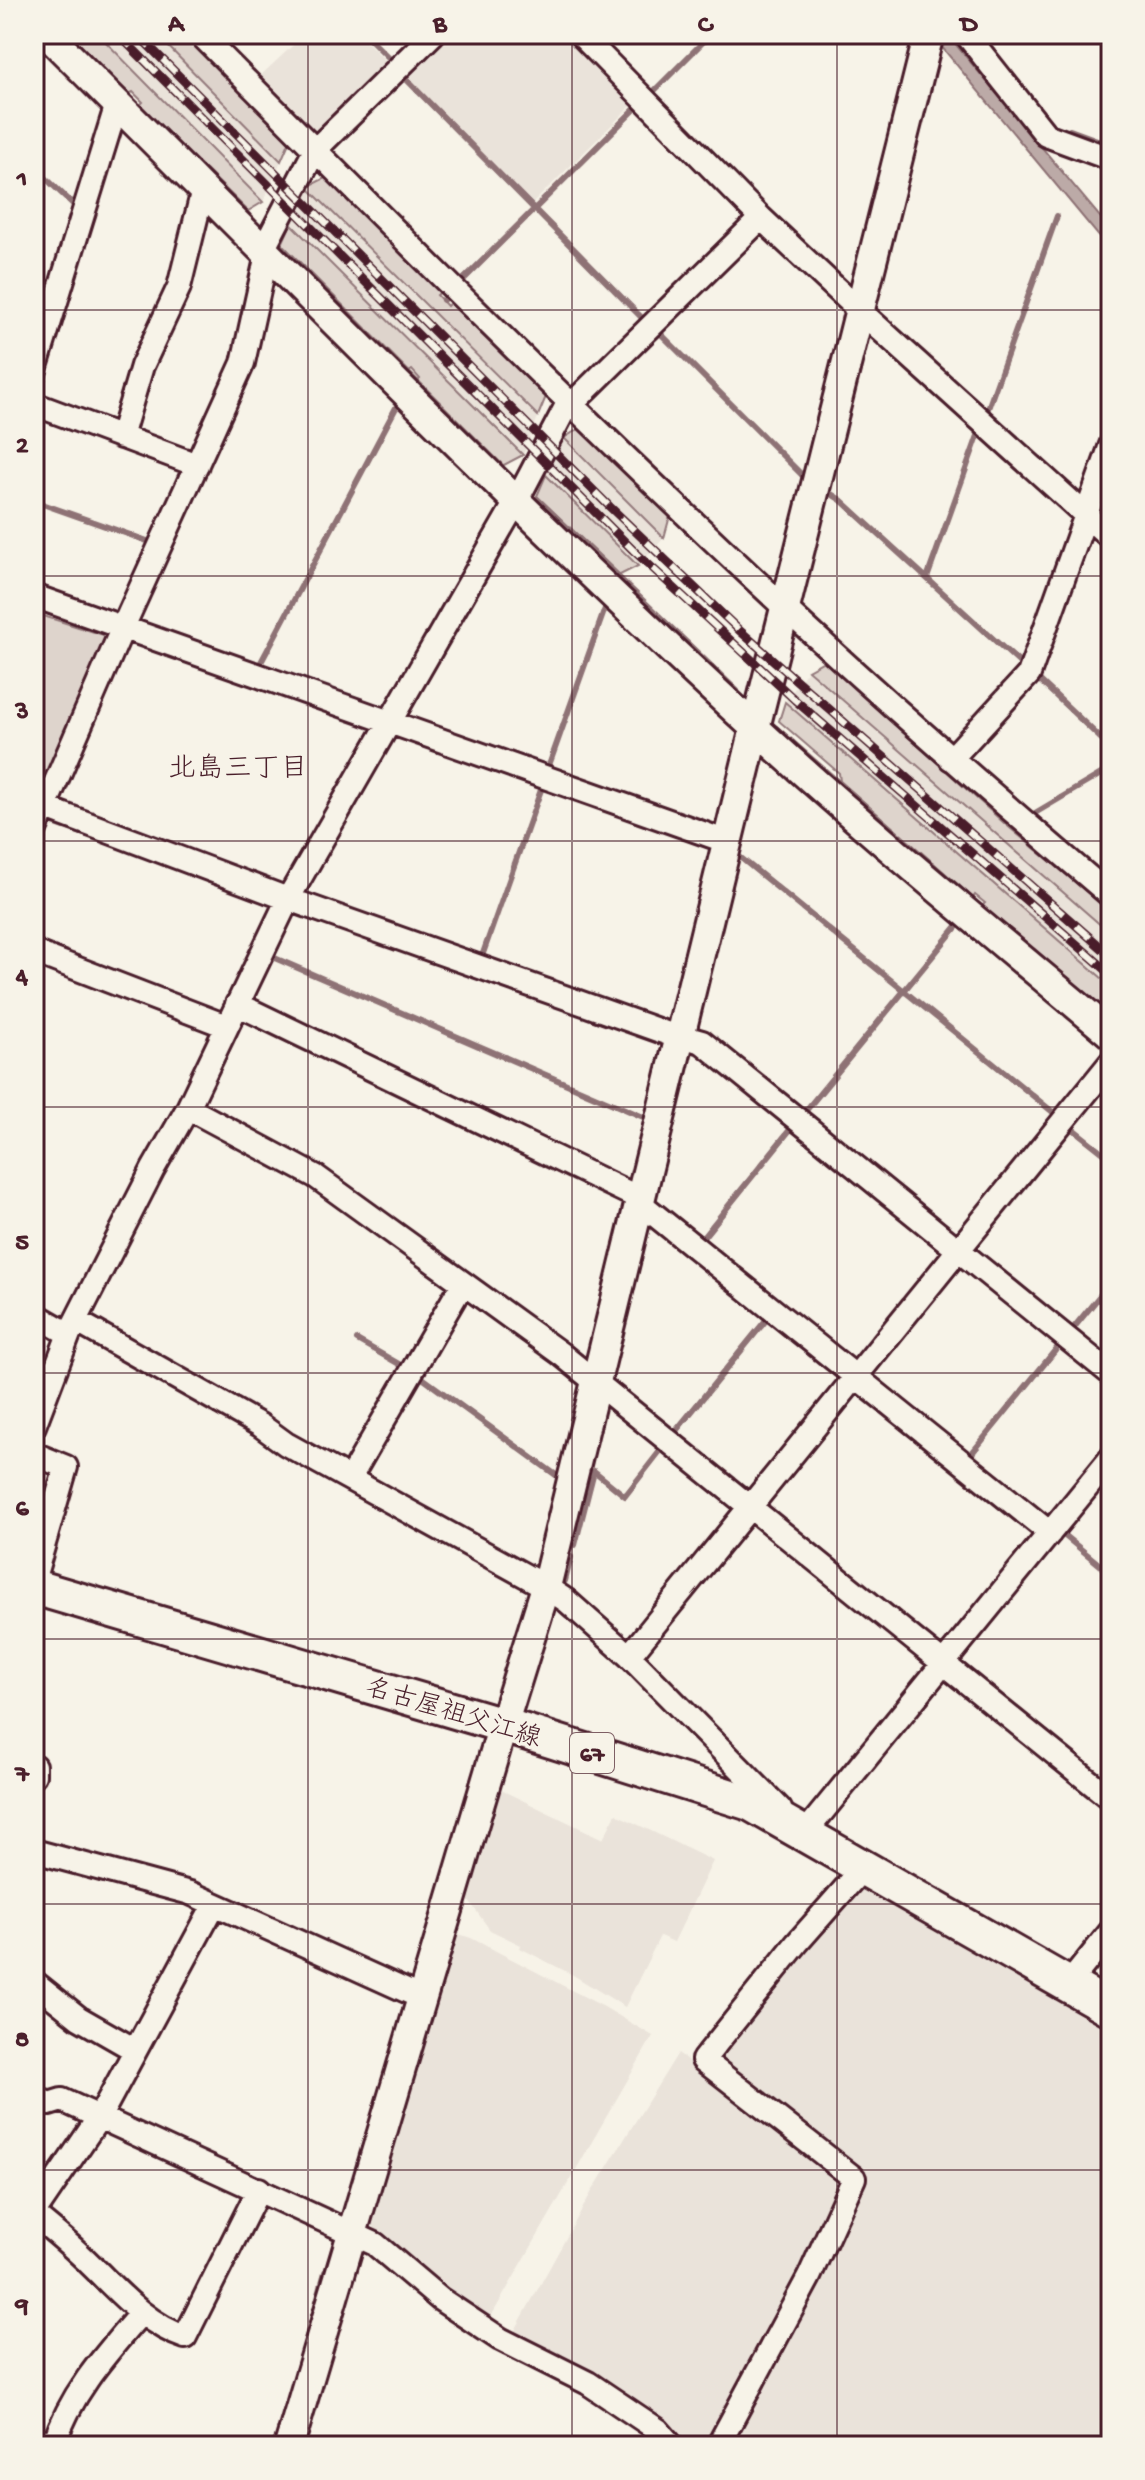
<svg xmlns="http://www.w3.org/2000/svg" width="1145" height="2480" font-family="'Gochi Hand','Klee One',sans-serif">
	<rect width="100%" height="100%" fill="#f7f3e8"/>
	<filter id="ink" filterUnits="userSpaceOnUse"><feTurbulence type="fractalNoise" baseFrequency=".0125" numOctaves="2"/><feDisplacementMap in="SourceGraphic" scale="16" xChannelSelector="R" yChannelSelector="G"/><feConvolveMatrix kernelMatrix="1 2 1 2 8 2 1 2 1" color-interpolation-filters="sRGB"/></filter>
	<g filter="url(#ink)">
		<!-- built -->
		<path fill="#eae3da" d="M 70,34 L 186,34 L 291,138 L 263,202 L 248,211 L 140,105 L 143,102 L 133,92 L 129,94 Z
			M 305,34 L 359,34 L 390,65 L 322,130 L 310,129 L 259,77 Z
			M 442,34 L 570,34 L 636,101 L 533,203 L 403,72 Z
			M 307,187 L 443,290 L 437,295 L 447,306 L 453,300 L 547,394 L 523,455 L 502,466 L 418,381 L 420,379 L 412,370 L 409,372 L 282,244 Z
			M 585,425 L 671,512 L 664,538 L 638,566 L 620,575 L 537,496 L 564,438 Z
			M 824,661 L 1004,823 L 1111,912 L 1111,1015 L 982,906 L 985,903 L 975,895 L 973,898 L 840,781 L 839,773 L 779,721 L 785,702 L 808,670 Z
			M 499,1789 L 603,1839 L 616,1814 L 713,1861 L 674,1942 L 660,1936 L 625,2007 L 573,1975 L 520,1948 L 521,1945 L 490,1930 L 467,1898 Z
			M 871,1889 L 1111,2031 L 1111,2446 L 726,2446 L 864,2176 L 724,2067 L 721,2051 L 856,1891 Z
			M 453,1932 L 471,1938 L 604,2007 L 653,2036 L 489,2320 L 454,2297 L 380,2236 L 366,2215 Z
			M 678,2053 L 843,2181 L 806,2260 L 709,2446 L 690,2446 L 671,2427 L 640,2402 L 592,2373 L 513,2334 L 591,2193 Z"/>
		<!-- green -->
		<path fill="#ded4cc" stroke="#947a7c" stroke-width="2" d="M 70,34 L 98,34 L 263,202 L 248,211 L 140,105 L 143,102 L 133,92 L 129,94 Z
			M 156,34 L 186,34 L 291,138 L 281,161 Z
			M 329,176 L 443,290 L 437,295 L 447,306 L 453,300 L 547,394 L 538,416 L 307,187 Z
			M 291,224 L 523,455 L 502,466 L 418,381 L 420,379 L 412,370 L 409,372 L 282,244 Z
			M 585,425 L 671,512 L 664,538 L 564,438 Z
			M 546,475 L 638,566 L 620,575 L 537,496 Z
			M 34,613 L 110,637 L 41,795 L 34,798 Z
			M 824,661 L 1004,823 L 1111,912 L 1111,934 L 808,670 Z
			M 785,702 L 1111,986 L 1111,1015 L 982,906 L 985,903 L 975,895 L 973,898 L 840,781 L 839,773 L 779,721 Z"/>
		<!-- water -->
		<path fill="#bcaaa7" stroke="#8e7275" stroke-width="2" d="M 931,34 L 947,34 L 1111,230 L 1111,251 Z"/>
		<g fill="none" stroke-linecap="round" stroke-linejoin="round">
			<!-- stream -->
			<path stroke="#8e7275" stroke-width="6" d="M 365,34 L 392,61
				M 402,75 L 644,320
				M 650,95 L 711,34
				M 1070,130 L 1111,145
				M 179,147 L 248,215
				M 34,167 L 75,206
				M 280,246 L 501,466
				M 463,280 L 640,104
				M 443,300 L 446,297
				M 657,330 L 804,477
				M 37,398 L 44,375
				M 986,414 L 1057,216
				M 828,492 L 841,500 L 1023,666
				M 537,499 L 737,691
				M 34,501 L 153,543
				M 927,578 L 980,430
				M 259,666 L 399,402
				M 1035,676 L 1111,748
				M 776,728 L 966,894
				M 548,768 L 607,603
				M 1030,816 L 1111,768
				M 47,827 L 50,822 L 87,835
				M 741,858 L 1054,1113
				M 270,956 L 648,1119
				M 481,959 L 542,787
				M 803,1114 L 958,925
				M 1068,1125 L 1111,1159
				M 701,1240 L 793,1126
				M 1071,1331 L 1111,1282
				M 357,1340 L 406,1368
				M 417,1374 L 560,1478
				M 675,1432 L 771,1314
				M 968,1458 L 1062,1342
				M 1060,1532 L 1111,1574
				M 575,1545 L 594,1471 L 625,1496 L 664,1446
				M 565,1581 L 571,1557
				M 306,2341 L 325,2272"/>
			<!-- minor casing -->
			<g stroke="#4a1f2b" stroke-width="28">
				<path id="minor" d="M 200,34 C 392,228 585,422 785,608 C 891,707 1001,802 1111,896
					M 580,34 L 761,218 L 859,310 L 1111,538
					M 966,34 L 1046,135 L 1111,159
					M 263,250 L 315,150 L 433,34
					M 34,373 L 117,104
					M 34,404 L 197,465
					M 572,404 L 761,218
					M 121,437 L 142,366 L 179,287 L 203,190
					M 34,596 L 728,842
					M 951,759 L 1029,674 L 1111,445
					M 34,806 L 46,808 L 288,899 L 680,1038
					M 34,832 L 123,627 L 243,363 L 267,254
					M 34,952 L 226,1026
					M 237,1004 L 641,1199
					M 681,1036 L 702,1042 L 1111,1374
					M 188,1108 L 315,1176 L 561,1354 L 1111,1799
					M 640,1203 L 1050,1533
					M 34,1314 L 69,1334
					M 76,1321 L 260,1425 L 286,1444 L 546,1587 L 567,1601 L 629,1656 L 780,1809
					M 34,1426 L 69,1334 L 153,1169 L 188,1108 L 288,899 L 516,502 L 569,401
					M 34,1454 L 66,1467 L 34,1578
					M 350,1478 L 463,1283
					M 629,1656 L 1111,1062
					M 34,1766 L 34,1775
					M 805,1833 L 1111,1458
					M 34,1851 L 190,1893 L 422,1998
					M 34,1982 L 79,2018 L 135,2050
					M 1067,1986 L 1111,1931
					M 34,2097 L 49,2104 L 62,2100 L 375,2244 L 440,2299 L 500,2339 L 588,2383 L 658,2430 L 672,2446
					M 34,2213 L 100,2116 L 214,1905
					M 34,2215 C 54,2231 73,2247 91,2265 C 119,2292 146,2324 185,2337 L 259,2189
					M 34,2438 L 62,2446
					M 54,2444 C 71,2392 106,2354 141,2313
					M 718,2446 L 809,2277 L 854,2178 L 703,2060 L 797,1943 L 864,1867"/>
			</g>
			<!-- tertiary casing -->
			<g stroke="#4a1f2b" stroke-width="34">
				<path id="tertiary" d="M 47,34 C 281,267 512,504 755,728 C 870,834 991,933 1111,1034
					M 289,2446 L 503,1725 L 546,1587 L 755,728 L 929,34"/>
			</g>
			<!-- primary casing -->
			<g stroke="#4a1f2b" stroke-width="40">
				<path id="primary" d="M 34,1587 L 503,1725 L 750,1803 L 1111,2009"/>
			</g>
			<!-- minor -->
			<use href="#minor" stroke="#f7f3e8" stroke-width="22"/>
			<!-- tertiary -->
			<use href="#tertiary" stroke="#f7f3e8" stroke-width="28"/>
			<!-- primary -->
			<use href="#primary" stroke="#f7f3e8" stroke-width="34"/>
			<!-- rail casing -->
			<g stroke="#4a1f2b" stroke-width="9">
				<path id="rail" d="M 118,34 L 633,550 L 795,700 L 1111,974
					M 137,34 L 610,507 L 739,630 L 1111,956"/>
			</g>
			<!-- rail -->
			<use href="#rail" stroke="#f7f3e8" stroke-width="6" stroke-dasharray="18" stroke-linecap="butt"/>
		</g>
	</g>
	<!-- grid -->
	<path fill="none" stroke="#4a1f2b" stroke-width="2" stroke-opacity="0.55" d="M 308,34 L 308,2446M 572,34 L 572,2446M 837,34 L 837,2446M 34,310 L 1111,310M 34,576 L 1111,576M 34,841 L 1111,841M 34,1107 L 1111,1107M 34,1373 L 1111,1373M 34,1639 L 1111,1639M 34,1904 L 1111,1904M 34,2170 L 1111,2170"/>
	<g text-anchor="middle" stroke-width="6" stroke-linejoin="round" paint-order="stroke">
		<!-- shield labels -->
		<rect fill="#f7f3e8" stroke="#7e5f64" stroke-width="2" x="570" y="1733" width="44" height="40" rx="6"/>
		<g font-size="24" font-weight="bold" fill="#4a1f2b">
			<text x="592" y="1761">67</text>
		</g>
		<!-- street labels -->
		<g font-size="26" fill="#4a1f2b" stroke="#f7f3e8">
			<text transform="translate(454 1711) rotate(17)" y="9">名古屋祖父江線</text>
		</g>
		<!-- neighbourhood labels -->
		<g font-size="28" fill="#4a1f2b" stroke="#f7f3e8">
			<text x="238" y="776">北島三丁目</text>
		</g>
	</g>
	<!-- margin -->
	<rect width="1145" height="2480" fill="none" stroke="#f7f3e8" stroke-width="88"/>
	<rect x="44" y="44" width="1057" height="2392" fill="none" stroke="#4a1f2b" stroke-width="3"/>
	<g font-size="26" text-anchor="middle" font-weight="bold" fill="#4a1f2b">
		<text x="176" y="31">A</text>
		<text x="440" y="31">B</text>
		<text x="705" y="31">C</text>
		<text x="969" y="31">D</text>
		<text x="22" y="186">1</text>
		<text x="22" y="452">2</text>
		<text x="22" y="718">3</text>
		<text x="22" y="983">4</text>
		<text x="22" y="1249">5</text>
		<text x="22" y="1515">6</text>
		<text x="22" y="1781">7</text>
		<text x="22" y="2046">8</text>
		<text x="22" y="2312">9</text>
	</g>
</svg>
